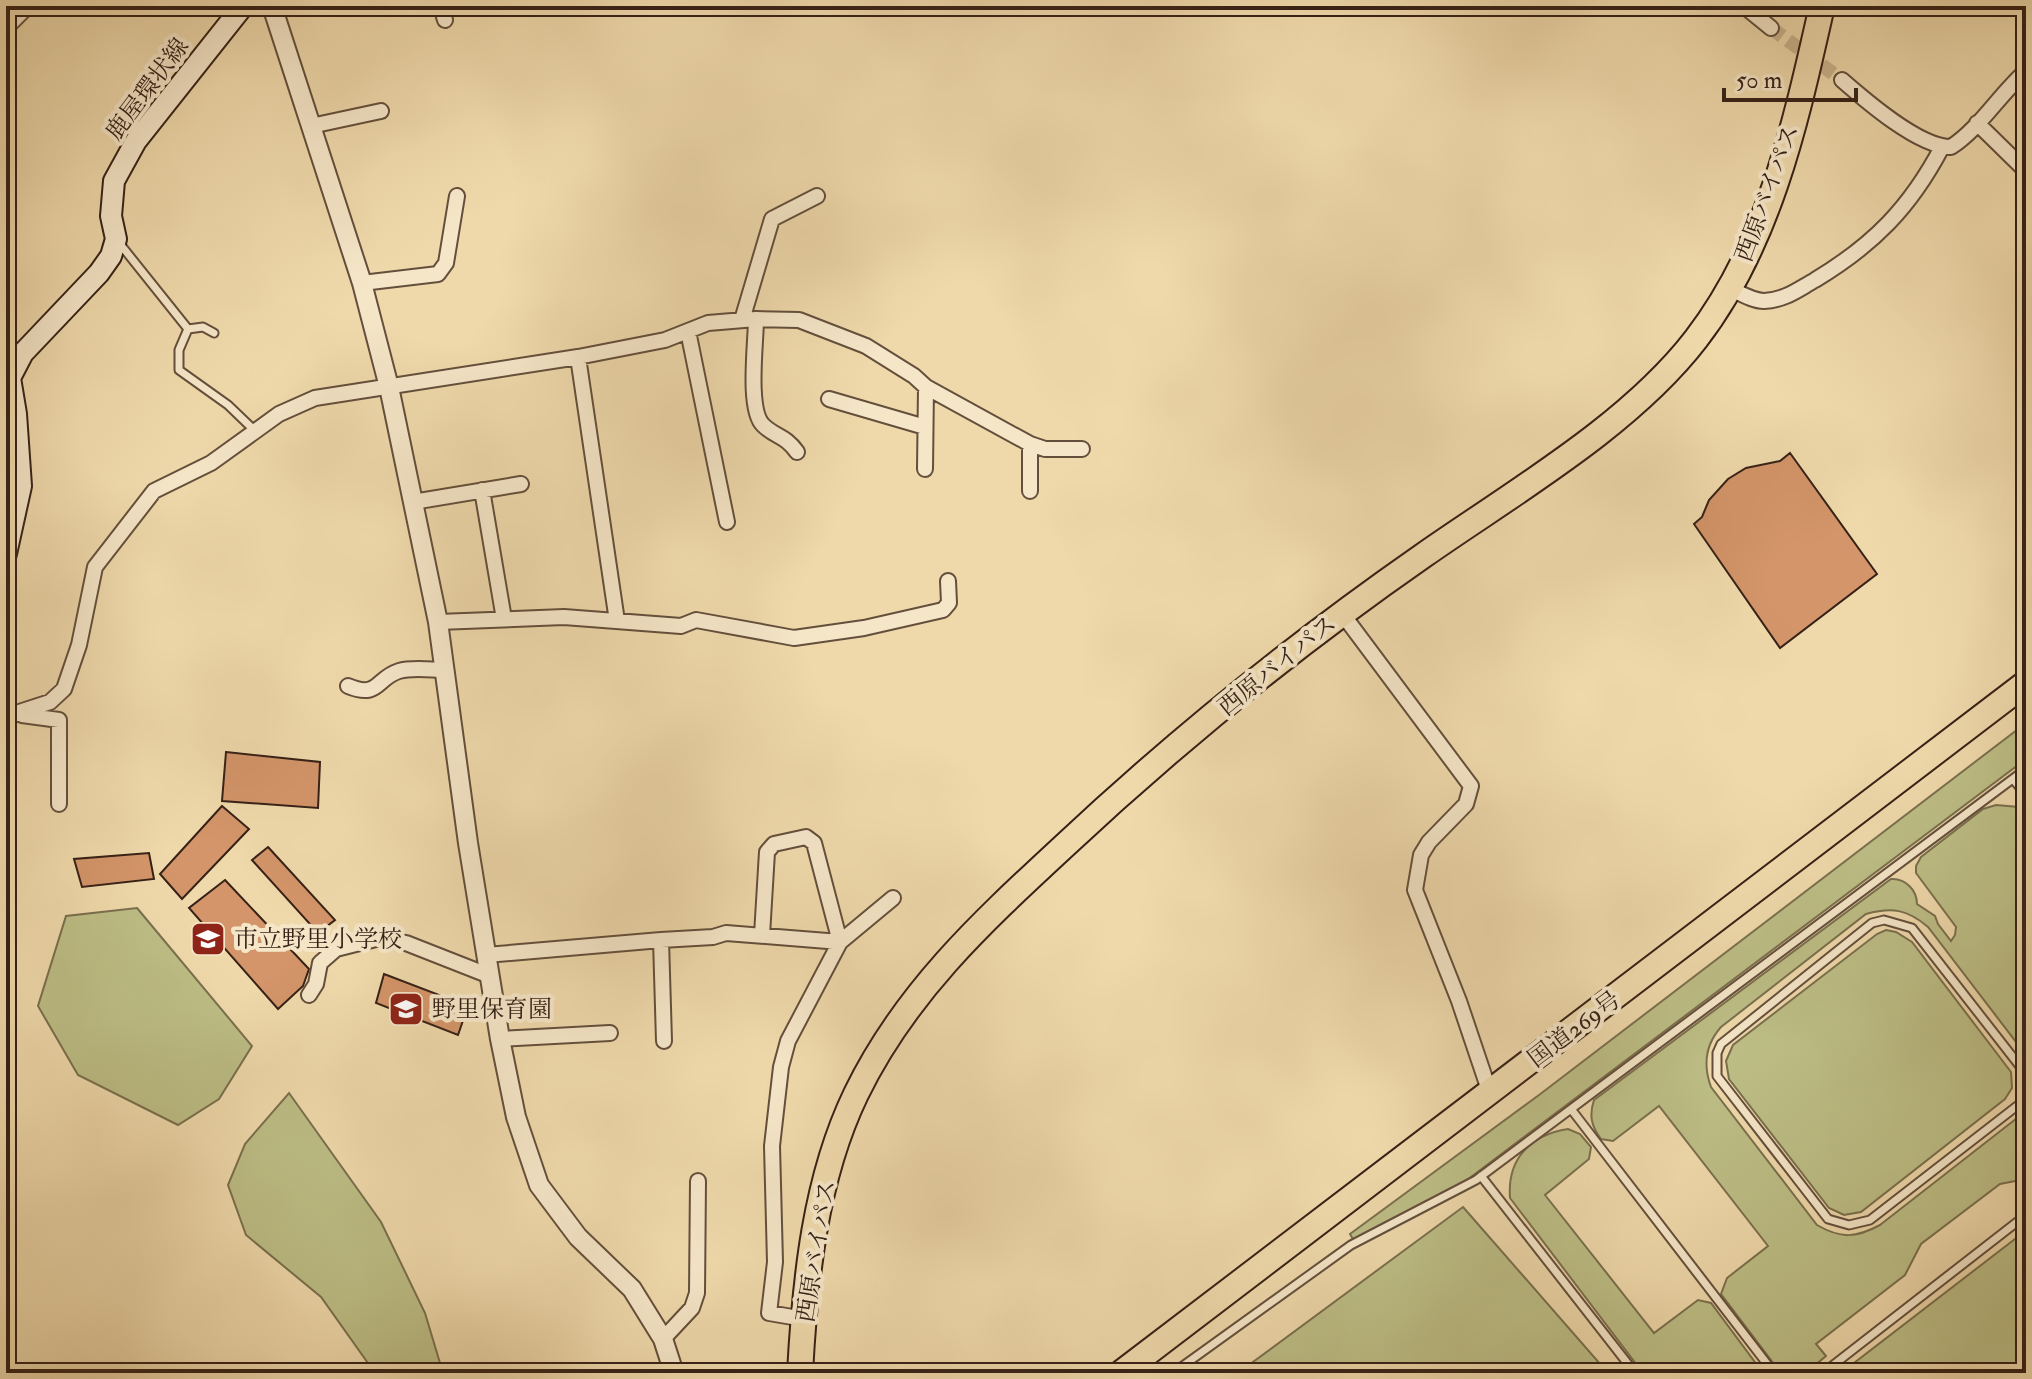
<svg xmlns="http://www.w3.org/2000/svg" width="2032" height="1379" font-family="'IM FELL Double Pica','Noto Serif JP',serif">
	<rect width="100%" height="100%" fill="#efd9ab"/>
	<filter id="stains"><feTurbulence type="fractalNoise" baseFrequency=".0025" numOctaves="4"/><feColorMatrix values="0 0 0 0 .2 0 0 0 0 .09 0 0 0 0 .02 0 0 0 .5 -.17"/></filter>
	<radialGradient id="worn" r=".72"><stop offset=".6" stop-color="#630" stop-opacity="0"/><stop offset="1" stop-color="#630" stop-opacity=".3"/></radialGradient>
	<!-- green -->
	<path fill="#bdbe86" stroke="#7a704e" stroke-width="2" d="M 2026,723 L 2026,759 L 1467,1180 L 1354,1241 L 1350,1234 L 1539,1095 Z
		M 1996,805 L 2019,807 L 2026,812 L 2026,1055 L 1928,927 C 1907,909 1892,907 1866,914 L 1721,1027 C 1705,1045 1703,1065 1711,1087 L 1817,1225 C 1841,1239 1856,1238 1880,1225 L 2026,1111 L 2026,1179 L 2000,1184 L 1921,1244 L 1905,1275 L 1816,1344 L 1826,1356 C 1809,1371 1799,1378 1777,1368 L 1721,1294 L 1727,1278 L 1768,1246 L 1659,1106 L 1613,1141 L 1601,1139 C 1591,1126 1589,1115 1594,1100 L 1891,879 C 1906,878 1917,891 1917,904 L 1935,916 L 1938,924 L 1951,941 L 1955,935 L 1956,927 L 1916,873 L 1916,866 L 1921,857 L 1983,809 Z
		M 137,908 L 252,1046 L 219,1099 L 178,1125 L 78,1075 L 38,1006 L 66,916 Z
		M 1886,930 L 1896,932 L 1912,942 L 2011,1072 L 2012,1088 L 2005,1099 L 1861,1212 L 1844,1215 L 1829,1208 L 1729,1079 L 1726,1061 L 1733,1045 L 1877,934 Z
		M 289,1093 L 381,1222 L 425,1313 L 443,1373 L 375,1373 L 321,1297 L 246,1235 L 228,1185 L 245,1144 Z
		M 1568,1129 L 1580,1134 L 1591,1147 L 1589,1159 L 1545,1195 L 1654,1333 L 1698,1300 L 1711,1303 L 1763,1373 L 1643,1373 L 1510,1198 C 1507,1159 1530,1135 1568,1129 Z
		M 1463,1207 L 1608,1373 L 1238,1373 Z
		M 2026,1231 L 2026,1373 L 1841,1373 L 2024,1232 Z"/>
	<!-- building -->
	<path fill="#d39569" stroke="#362117" stroke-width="2" d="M 1790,453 L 1877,574 L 1780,648 L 1694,524 L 1702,517 L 1709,500 L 1728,479 L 1746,468 L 1780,461 Z
		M 226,752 L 320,762 L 318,808 L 222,801 Z
		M 222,806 L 249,829 L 182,899 L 160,874 Z
		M 268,847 L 335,920 L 318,933 L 252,860 Z
		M 149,853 L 154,879 L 82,887 L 74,859 Z
		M 225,880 L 309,969 L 303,986 L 278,1009 L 189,908 Z
		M 384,974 L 468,1006 L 458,1035 L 376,1003 Z"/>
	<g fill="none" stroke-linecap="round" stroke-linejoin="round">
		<!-- minor-tunnel -->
		<path stroke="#cab48d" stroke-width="14" stroke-dasharray="14 7" stroke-linecap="butt" d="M 1771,28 L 1842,80"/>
		<!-- service casing -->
		<g stroke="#644f3c" stroke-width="11">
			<path id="service" d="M 120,244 L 188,329 L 179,350 L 179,370 L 228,405 L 255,431
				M 188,329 L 203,327 L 214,333
				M 2013,779 L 2026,795
				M 2026,1074 L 1912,928 L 1884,920 L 1872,923 L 1721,1044 L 1717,1053 L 1717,1076 L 1828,1219 L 1849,1225 L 1870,1220 L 2026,1099
				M 1571,1109 L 1774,1373
				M 1481,1176 L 1635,1373
				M 1173,1373 L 1351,1245 L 1476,1180 L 2026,769
				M 1823,1373 L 2026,1215"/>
		</g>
		<!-- minor casing -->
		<g stroke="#644f3c" stroke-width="18">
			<path id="minor" d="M 441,6 L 445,20
				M 1744,6 L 1771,28
				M 6,28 L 28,6
				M 1842,80 C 1866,101 1919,147 1951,147 C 1980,128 1999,95 2026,71
				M 1977,123 L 2026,171
				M 311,126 L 381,111
				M 362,283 L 438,274 L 446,263 L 457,196
				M 1729,288 C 1740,293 1753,301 1764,301 C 1785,300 1797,290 1815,280 C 1873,245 1910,208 1942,147
				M 756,319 C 756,342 747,409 763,425 C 775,437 785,435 797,452
				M 742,320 L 772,219 L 817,196
				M 688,331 L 727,522
				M 6,344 L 20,360
				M 578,357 L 617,621
				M 926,387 L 1030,444 L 1030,491
				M 829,399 L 925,427
				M 1030,444 L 1045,449 L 1082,449
				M 482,490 L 504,619
				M 413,502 L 521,484
				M 1341,612 L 1471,786 L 1466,804 L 1429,842 L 1421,855 L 1415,890 L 1459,1001 L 1490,1093
				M 438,622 L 564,617 L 681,626 L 696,620 L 794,638 L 864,628 L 943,610 L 949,603 L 948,581
				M 348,686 C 379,699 376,678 399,671 C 412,667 432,670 445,670
				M 10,715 L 50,702 L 64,689 L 79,645 L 95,567 L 154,491 L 211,463 L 279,414 L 315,398 L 578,357 L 665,340 L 708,323 L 756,319 L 799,320 L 866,346 L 914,376 L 926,387 L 925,469
				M 22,715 L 59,720 L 59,804
				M 661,940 L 713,937 L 726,933 L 840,942 L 814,843 L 806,837 L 774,844 L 767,852 L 762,935
				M 486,955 L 661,940 L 664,1041
				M 309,995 L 316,984 L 320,963 L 336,949 L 380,938 L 406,943 L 490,976
				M 500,1039 L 610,1033
				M 804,1319 L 769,1313 L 775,1262 L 772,1146 L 781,1067 L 788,1041 L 840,942 L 893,898
				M 663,1339 L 692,1308 L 697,1293 L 698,1181"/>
		</g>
		<!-- tertiary casing -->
		<g stroke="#644f3c" stroke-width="22">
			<path id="tertiary" d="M 272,6 L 362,283 L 389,387 L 438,622 L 468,843 L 500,1039 L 516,1117 L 539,1185 L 578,1237 L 632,1289 L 663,1339 L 674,1373"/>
		</g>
		<!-- secondary casing -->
		<g stroke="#362117" stroke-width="24">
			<path id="secondary" d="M 6,554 L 21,486 L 16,414 L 10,378 L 23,353 L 99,273 L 111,256 L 116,239 L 111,216 L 114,181 L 136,141 L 243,6"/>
		</g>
		<!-- trunk casing -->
		<g stroke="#362117" stroke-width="28">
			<path id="trunk" d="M 800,1373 C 805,1279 815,1179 856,1094 C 905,993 981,923 1062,848 C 1175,742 1296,644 1424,555 C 1514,492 1629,426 1696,339 C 1770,243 1796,121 1822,6
				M 1121,1373 L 2026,683"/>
		</g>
		<!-- service -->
		<use href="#service" stroke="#f5e6c8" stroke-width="7"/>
		<!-- minor -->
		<use href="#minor" stroke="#f5e6c8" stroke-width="14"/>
		<!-- tertiary -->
		<use href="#tertiary" stroke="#f5e6c8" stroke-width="18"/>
		<!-- secondary -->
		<use href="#secondary" stroke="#f5e6c8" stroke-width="20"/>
		<!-- trunk -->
		<use href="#trunk" stroke="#efd9ab" stroke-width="24"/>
	</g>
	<!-- icons -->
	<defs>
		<g id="school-square" transform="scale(1.8)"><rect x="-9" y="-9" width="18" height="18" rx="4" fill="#8f2418" stroke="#f5e6c8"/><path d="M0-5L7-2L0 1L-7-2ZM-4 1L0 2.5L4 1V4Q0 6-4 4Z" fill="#fff"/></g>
	</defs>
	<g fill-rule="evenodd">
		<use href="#school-square" x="208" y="939"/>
		<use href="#school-square" x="406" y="1009"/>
	</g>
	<g text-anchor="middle" stroke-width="8" stroke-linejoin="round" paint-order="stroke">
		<!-- street labels -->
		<g font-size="24" fill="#362117" stroke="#f5e6c8">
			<text transform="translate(147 89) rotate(-53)" y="8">鹿屋環状線</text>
			<text transform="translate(1767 193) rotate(-70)" y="8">西原バイパス</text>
			<text transform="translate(1277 665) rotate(-39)" y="8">西原バイパス</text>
			<text transform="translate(1574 1029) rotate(-37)" y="8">国道269号</text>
			<text transform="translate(816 1251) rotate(-81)" y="8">西原バイパス</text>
		</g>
		<!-- poi labels -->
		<g font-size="24" fill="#362117" stroke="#f5e6c8" text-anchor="start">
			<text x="234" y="947">市立野里小学校</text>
			<text x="432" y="1017">野里保育園</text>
		</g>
	</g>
	<!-- margin -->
	<rect width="2032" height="1379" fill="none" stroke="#efd9ab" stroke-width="32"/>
	<rect x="8" y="8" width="2016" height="1363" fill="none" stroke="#362117" stroke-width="4"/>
	<rect x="16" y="16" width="2000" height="1347" fill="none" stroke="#362117" stroke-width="2"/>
	<!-- scale -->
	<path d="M1724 88v12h132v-12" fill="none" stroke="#362117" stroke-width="4"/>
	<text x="1736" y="88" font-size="24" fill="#362117" stroke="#f5e6c8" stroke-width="6" paint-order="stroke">50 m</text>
	<rect width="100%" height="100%" filter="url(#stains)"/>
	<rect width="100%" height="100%" fill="url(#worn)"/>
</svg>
